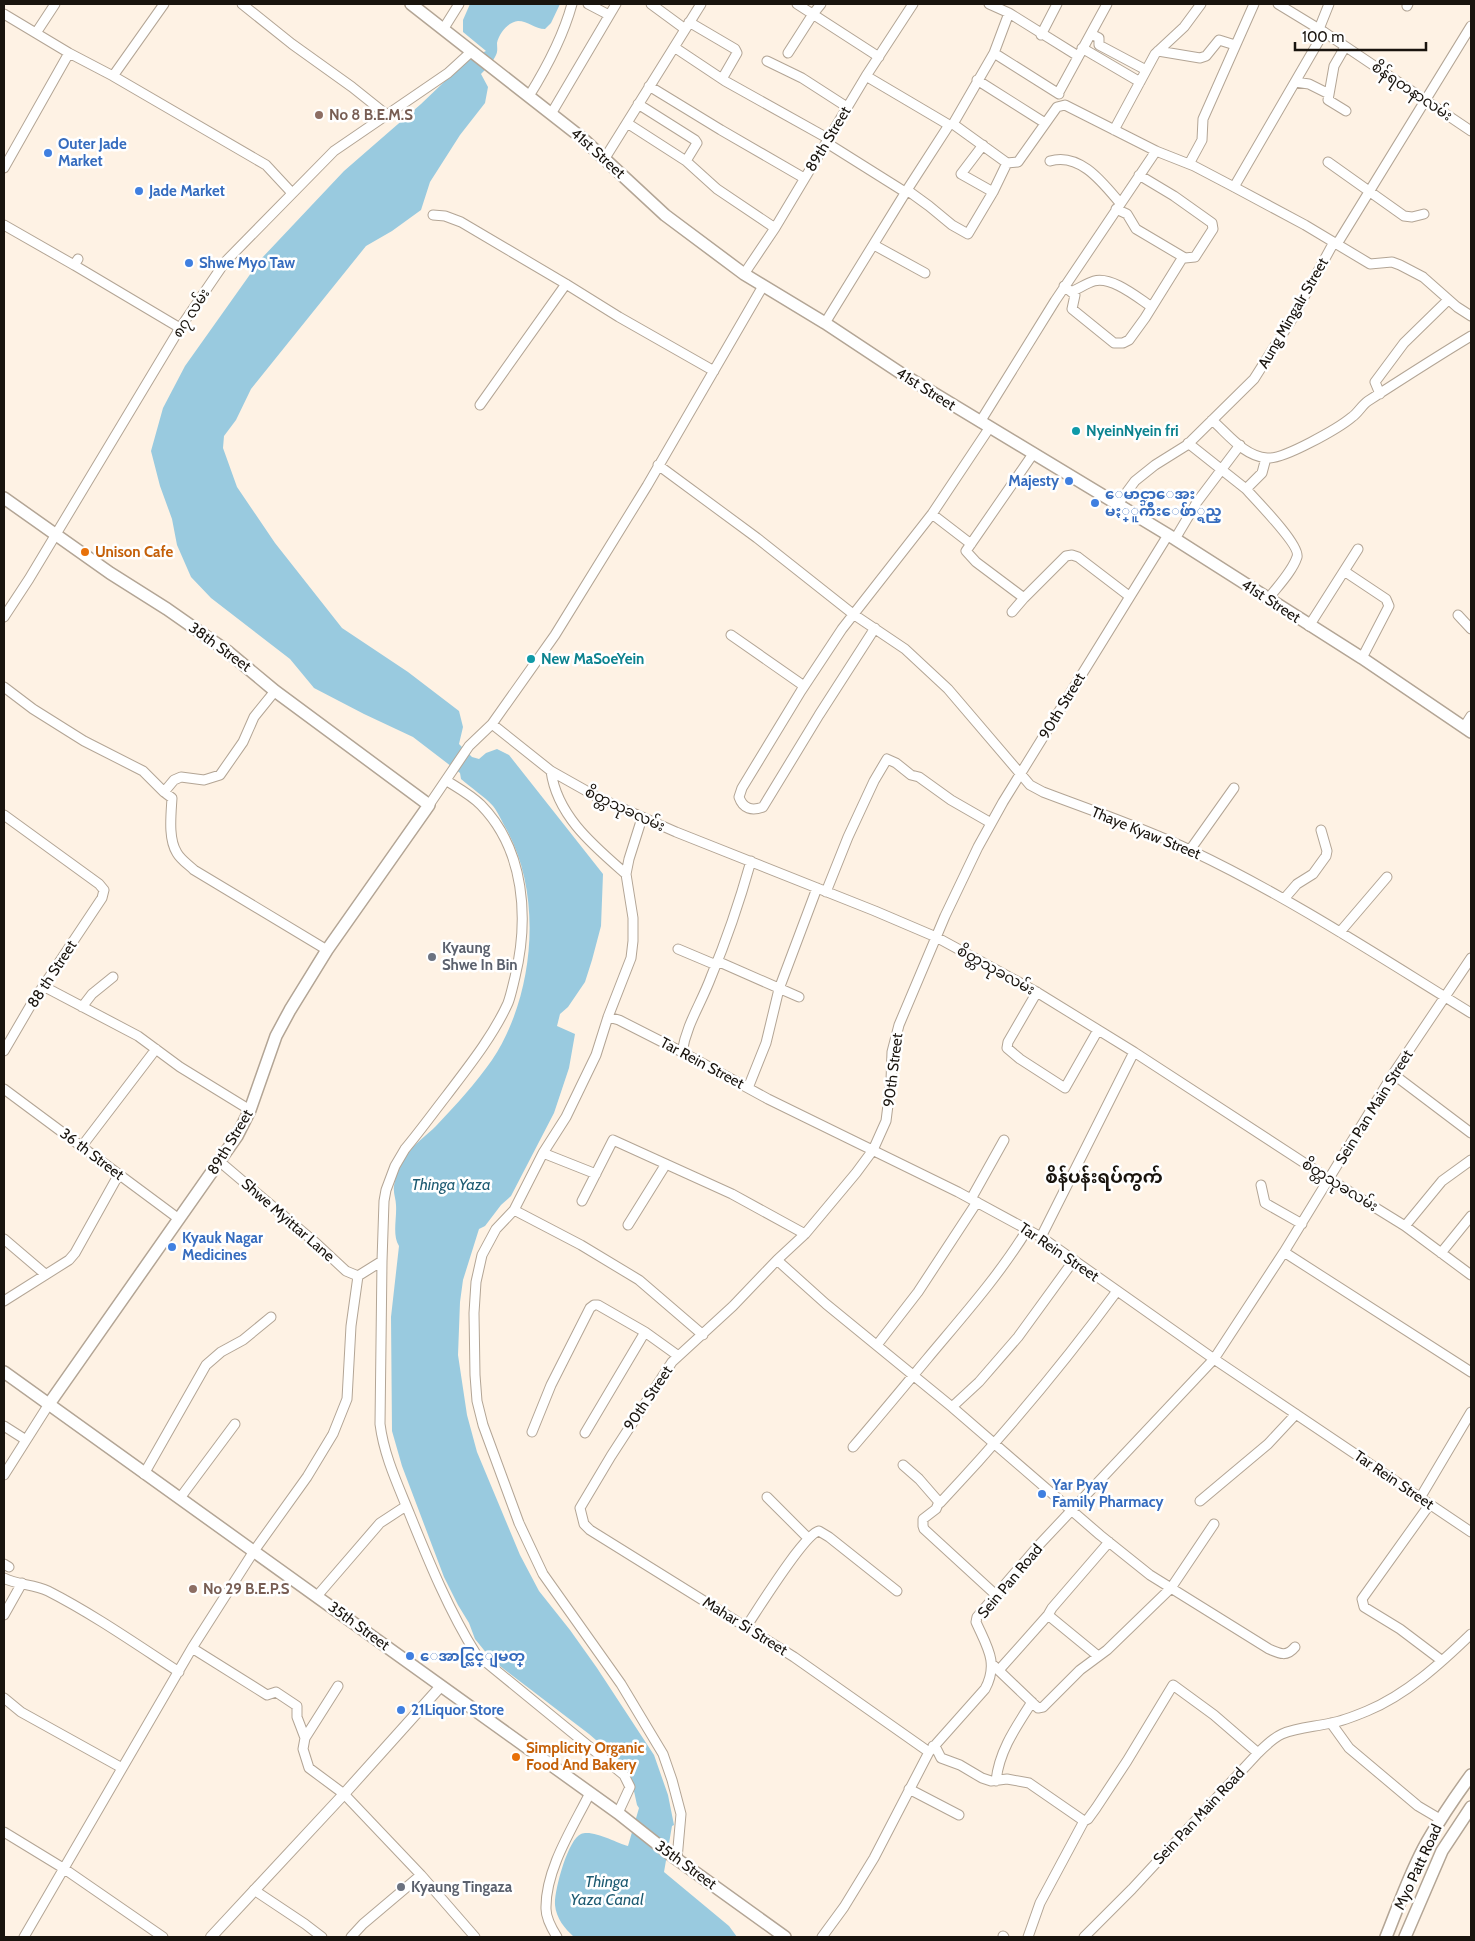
<svg xmlns="http://www.w3.org/2000/svg" width="1475" height="1941" font-family="Cabin,'Noto Sans Myanmar',sans-serif">
	<rect width="100%" height="100%" fill="#fef2e4"/>
	<!-- water -->
	<path fill="#99cadf" d="M 470,4 L 560,4 L 551,23 L 545,29 C 535,29 528,21 518,21 C 508,22 499,33 497,43 C 497,47 498,51 496,55 C 493,62 486,69 481,74 L 488,87 L 485,103 L 460,135 L 430,182 L 421,210 L 392,231 L 366,246 L 251,389 L 236,420 L 224,436 L 223,448 L 237,487 L 275,543 L 342,628 L 408,672 L 459,711 L 463,727 L 459,744 L 472,757 L 479,759 L 486,753 L 497,749 L 509,755 L 603,874 L 601,926 L 592,960 L 585,982 L 568,1007 L 560,1014 L 557,1026 L 575,1034 L 569,1068 L 554,1113 L 511,1196 L 501,1205 L 485,1226 L 479,1229 L 463,1280 L 460,1302 L 458,1355 L 467,1415 L 477,1452 L 520,1555 L 539,1591 L 570,1630 L 597,1668 L 654,1755 L 668,1795 L 674,1825 L 672,1826 L 664,1872 L 729,1926 L 737,1937 L 574,1937 C 565,1929 556,1918 555,1905 C 554,1891 568,1839 581,1834 C 592,1829 617,1843 628,1846 L 639,1808 L 637,1805 L 632,1782 L 626,1766 L 589,1734 L 492,1660 L 475,1639 L 469,1623 L 458,1605 L 444,1577 L 402,1466 L 392,1431 L 391,1317 L 399,1246 C 392,1235 397,1218 396,1205 C 396,1199 393,1193 394,1186 C 395,1176 401,1164 407,1155 C 414,1144 427,1135 436,1126 C 456,1105 476,1083 492,1060 C 535,996 544,892 504,825 C 501,819 497,811 493,806 C 484,796 471,788 461,779 L 460,773 L 413,737 L 364,714 L 314,688 L 290,659 L 211,598 L 191,577 L 177,545 L 172,519 L 160,486 L 151,451 L 163,408 L 185,366 L 261,259 L 344,171 L 421,104 L 467,60 L 486,51 L 463,32 L 463,20 Z"/>
	<g fill="none" stroke-linecap="round" stroke-linejoin="round">
		<!-- minor casing -->
		<g stroke="#b3a595" stroke-width="11">
			<path id="minor" d="M 242,4 L 292,44 L 352,87 L 387,115
				M 588,4 L 609,15
				M 651,4 L 685,29
				M 797,4 L 879,57
				M 989,4 L 1009,13 L 1078,56
				M 1278,4 L 1324,32 L 1471,131
				M 1407,6 L 1408,4
				M 4,14 L 69,53 L 113,76 L 164,4
				M 689,22 L 735,49 L 737,53 L 722,79
				M 444,28 L 459,4
				M 1319,29 L 1329,4
				M 36,33 L 55,4
				M 1091,34 L 1099,38 L 1099,45 L 1146,70
				M 1041,35 L 1057,4
				M 674,47 L 725,81 L 829,139
				M 1345,47 L 1334,66 L 1328,100 L 1346,111
				M 1082,48 L 1140,82
				M 1158,51 L 1200,58 L 1206,56 L 1219,40 L 1235,45
				M 788,53 L 813,14 L 821,4
				M 994,53 L 1059,94 L 1059,92 L 1107,4
				M 767,61 L 802,78 L 847,107
				M 113,76 L 266,165 L 292,193
				M 866,76 L 949,125
				M 977,80 L 1045,123
				M 1295,82 L 1309,84 L 1329,94
				M 649,86 L 721,130 L 804,178
				M 529,96 C 547,67 563,37 572,4
				M 638,104 L 695,140 L 697,143 L 686,161
				M 551,114 L 616,4
				M 627,123 L 686,161 L 717,189 L 775,228
				M 953,124 L 1007,163 L 1018,162 L 1057,107 L 1065,105 L 1156,151 L 1194,166 L 1234,187 L 1305,225 L 1370,264 L 1392,262 L 1400,265 L 1423,277 L 1457,307 L 1471,316
				M 1114,130 L 1155,54 L 1184,27 L 1201,4
				M 827,143 L 905,192
				M 983,145 L 961,174 L 993,192
				M 605,158 L 701,4
				M 1050,161 C 1080,152 1103,183 1120,203
				M 1328,162 L 1404,216 L 1412,217 L 1424,214
				M 1189,164 L 1202,140 L 1203,119 L 1254,4
				M 4,168 L 69,53
				M 1234,187 L 1324,32
				M 907,190 L 929,206 L 952,225 L 968,234 L 993,192 L 1007,163
				M 1116,209 L 1127,214 L 1136,229 L 1185,258 L 1195,257 L 1213,229 L 1212,223 L 1174,196 L 1139,175
				M 433,215 L 445,216 L 461,222 L 566,284 L 619,317 L 714,371
				M 4,225 L 74,265
				M 1337,244 L 1471,26
				M 874,245 L 925,273
				M 78,259 L 74,265 L 180,328
				M 744,274 L 775,228 L 866,76 L 913,4
				M 1064,286 L 1075,295 L 1072,309 L 1114,343 L 1123,343 L 1129,340 L 1145,318 L 1183,257
				M 1073,291 C 1080,288 1087,283 1094,281 C 1112,276 1138,298 1152,307
				M 825,323 L 907,190 L 949,125 L 953,124 L 994,53 L 1009,13
				M 1380,394 L 1375,382 L 1404,343 L 1448,300
				M 480,405 L 566,284
				M 1212,420 C 1229,435 1244,456 1267,458 C 1283,460 1339,428 1352,417 C 1358,413 1362,405 1368,401 C 1402,379 1436,357 1471,336
				M 980,422 L 1055,301 L 1156,151
				M 1188,443 L 1246,489
				M 1266,458 L 1262,473 L 1246,489 C 1255,499 1301,546 1297,557 C 1292,572 1277,587 1268,599
				M 658,465 L 757,538 L 853,614 L 905,649 L 948,689 L 1030,785 L 1043,792 C 1093,811 1144,828 1192,851 C 1289,897 1380,957 1471,1013
				M 1118,504 L 1135,481 L 1155,465 L 1187,445 L 1254,379 L 1292,319 L 1334,242
				M 932,514 L 971,544
				M 1175,539 L 1197,502 L 1240,445
				M 1344,571 L 1386,599 L 1389,606 L 1362,658
				M 1024,598 L 976,562 L 966,551 L 1033,454
				M 1012,612 L 1024,598 L 1066,556 L 1072,555 L 1078,557 L 1129,596
				M 1458,615 L 1471,629
				M 4,617 L 29,579 L 180,328 L 225,262 L 334,151 L 448,73 L 472,51
				M 1309,626 L 1358,549
				M 875,628 L 819,715 L 763,807 C 752,811 743,809 739,797 L 742,788 L 801,691 L 842,629 L 932,514 L 990,427
				M 731,635 L 804,686
				M 4,687 L 33,709 L 84,741 L 143,771 L 164,792
				M 275,691 L 254,717 L 243,742 L 220,775 L 204,780 L 181,777 L 174,780 L 164,792 L 172,798 C 171,815 168,839 177,853 C 181,860 189,865 194,870 L 327,950
				M 492,724 L 551,771 L 599,798 L 676,832 L 875,911 L 936,937 L 1035,991 L 1134,1052 L 1329,1179 L 1405,1226 L 1471,1275
				M 1464,727 L 1471,716
				M 551,771 C 557,816 594,846 626,874
				M 447,781 C 458,788 471,795 481,805 C 525,850 529,919 515,977 C 513,985 511,995 508,1003 C 493,1036 469,1066 447,1095 C 433,1113 420,1131 405,1149 L 395,1166 L 386,1190 L 384,1201 L 382,1261 L 380,1424 C 384,1456 398,1485 410,1515 C 429,1562 449,1611 476,1654 L 624,1775 L 630,1787 L 618,1813
				M 429,805 L 469,746 L 492,724 L 555,635 L 647,486 L 763,286
				M 4,815 L 99,884 L 104,890 L 102,898 L 32,1003 L 4,1051
				M 642,818 L 629,859 L 626,874 L 633,918 L 633,941 L 631,958 L 608,1017 L 619,1020 L 682,1052 L 768,1099 L 958,1192 L 1041,1237 L 1214,1359 L 1471,1532
				M 1190,850 L 1234,788
				M 826,892 L 848,837 L 874,781 L 887,759 L 896,763 L 911,775 L 919,777 L 951,800 L 991,823
				M 1284,899 L 1297,884 L 1313,874 L 1326,856 L 1327,851 L 1321,830
				M 1340,932 L 1387,877
				M 678,949 L 716,965
				M 717,961 L 799,997
				M 43,986 L 138,1036 L 180,1067 L 250,1110
				M 1037,992 L 1008,1042 L 1007,1048 L 1020,1059 L 1065,1088 L 1098,1030
				M 82,1007 L 92,994 L 113,977
				M 608,1017 L 596,1055 L 566,1117 L 543,1153 L 514,1210 L 496,1229 L 482,1255 L 476,1282 L 474,1313 L 475,1375 L 477,1401 L 483,1425 L 519,1523 L 543,1574 L 621,1684 L 663,1754 L 672,1780 L 681,1814 L 677,1859
				M 682,1052 C 687,1023 701,1004 711,977 C 727,939 740,900 751,861
				M 1393,1074 L 1471,1133
				M 748,1088 L 766,1043 L 779,989 L 817,888
				M 4,1089 L 179,1219
				M 82,1146 L 156,1049
				M 543,1153 L 596,1174
				M 219,1161 L 317,1244 L 346,1271 L 358,1276
				M 1261,1185 L 1265,1203 L 1302,1224
				M 971,1199 L 1004,1140
				M 582,1201 L 613,1140 L 732,1194 L 805,1234
				M 514,1210 L 581,1245 L 639,1280 L 703,1335
				M 628,1225 L 666,1164
				M 1405,1226 L 1442,1181 L 1471,1160
				M 1041,1237 L 1134,1052
				M 4,1239 L 45,1274
				M 1284,1252 L 1471,1372
				M 1441,1253 L 1471,1216
				M 777,1260 L 826,1304 L 952,1407 L 1100,1535 L 1150,1575 L 1269,1649 C 1280,1654 1287,1657 1295,1647
				M 358,1276 L 382,1261
				M 4,1301 L 69,1260 L 75,1253 L 119,1174
				M 877,1345 L 918,1292 L 977,1202
				M 952,1407 L 979,1382 L 1018,1337 L 1074,1260
				M 4,1426 L 26,1440
				M 532,1432 L 551,1385 L 590,1308 L 594,1305 L 598,1305 L 645,1332 L 677,1355
				M 585,1433 L 645,1332
				M 853,1447 C 878,1418 902,1389 927,1359 C 962,1317 998,1277 1027,1230
				M 903,1465 L 919,1479 L 939,1502 L 936,1509 L 923,1519 L 923,1526 L 924,1529 L 996,1595
				M 144,1474 L 206,1365 L 221,1352 L 243,1340 L 271,1317
				M 4,1475 L 49,1404
				M 767,1497 L 808,1538
				M 180,1498 L 235,1424
				M 1420,1498 L 1471,1412
				M 1200,1501 L 1268,1444 L 1296,1414
				M 940,1503 C 1003,1436 1062,1366 1117,1291
				M 1430,1504 L 1362,1599 L 1364,1607 L 1400,1629 L 1441,1660
				M 4,1564 L 9,1567
				M 4,1578 C 16,1585 34,1584 48,1591 C 93,1614 136,1644 179,1672
				M 317,1596 L 380,1523 L 406,1506
				M 4,1615 L 22,1583
				M 746,1627 C 757,1611 804,1534 819,1531 L 829,1537 L 897,1591
				M 192,1648 L 267,1695 L 276,1692 L 297,1706 L 297,1717 L 305,1738
				M 1098,1656 L 1048,1615 L 1052,1608 L 1109,1542
				M 992,1664 L 1038,1708 L 1043,1707 L 1080,1670 L 1107,1650 L 1171,1588 L 1214,1524
				M 999,1670 L 1048,1615
				M 338,1686 L 305,1738 L 303,1749 L 309,1768 L 344,1794 L 421,1875 L 475,1937
				M 4,1698 L 21,1712 L 122,1768
				M 1331,1723 L 1349,1748 L 1418,1806 L 1440,1819
				M 933,1746 L 937,1750 L 941,1758 L 960,1765 L 982,1778 L 991,1781 L 1007,1779 L 1029,1783 L 1084,1821 L 1088,1819 L 1096,1808 L 1127,1761 L 1173,1685 L 1214,1715 L 1258,1753
				M 929,1752 L 794,1657 L 590,1530 L 584,1524 L 580,1508 L 611,1456 L 672,1362 L 733,1306 L 777,1260 L 805,1234 L 856,1173 L 873,1150 L 886,1121 L 891,1081 L 892,1052 L 899,1025 L 945,916 L 978,847 L 1003,802 L 1168,535
				M 996,1781 C 999,1751 1016,1727 1032,1702
				M 909,1789 L 959,1815
				M 4,1832 L 63,1868 L 163,1937
				M 254,1890 L 305,1924 L 322,1937
				M 1003,1936 L 1004,1937
				M 24,1937 L 192,1648 L 254,1551 L 307,1477 L 333,1434 L 347,1399 L 351,1326 L 358,1276
				M 351,1937 L 363,1924 L 421,1875
				M 557,1937 C 552,1929 546,1919 546,1909 C 545,1870 573,1827 590,1793
				M 822,1937 L 844,1907 L 874,1858 L 929,1752 L 985,1689 C 999,1663 987,1647 976,1622 L 977,1617 L 1038,1546 L 1214,1359 L 1284,1252 L 1393,1074 L 1471,958
				M 1028,1937 L 1040,1903 L 1084,1821
				M 1084,1937 L 1132,1889 L 1258,1753 C 1265,1746 1273,1738 1282,1734 C 1298,1727 1314,1727 1331,1723 C 1343,1721 1355,1716 1367,1711 C 1406,1695 1441,1663 1471,1634"/>
		</g>
		<!-- tertiary casing -->
		<g stroke="#b3a595" stroke-width="12">
			<path id="tertiary" d="M 211,1937 L 344,1794 L 441,1686"/>
		</g>
		<!-- secondary casing -->
		<g stroke="#b3a595" stroke-width="14">
			<path id="secondary" d="M 411,4 L 582,138 L 665,215 L 744,274 L 825,323 L 902,374 L 1175,539 L 1362,658 L 1471,732
				M 4,498 L 110,573 L 167,609 L 227,651 L 275,691 L 429,805 L 327,950 L 290,1010 L 276,1036 L 250,1110 L 237,1136 L 49,1404
				M 4,1372 L 618,1813 L 671,1855 L 785,1937
				M 1386,1937 C 1399,1905 1410,1872 1427,1842 C 1440,1819 1455,1797 1471,1775
				M 1405,1937 L 1442,1851 L 1471,1807"/>
		</g>
		<!-- minor -->
		<use href="#minor" stroke="#fff" stroke-width="9"/>
		<!-- tertiary -->
		<use href="#tertiary" stroke="#fff" stroke-width="10"/>
		<!-- secondary -->
		<use href="#secondary" stroke="#fff" stroke-width="11"/>
	</g>
	<!-- markers -->
	<g fill="#8d6e63" stroke="#fff" stroke-width="2">
		<circle cx="319" cy="115" r="5"/>
		<circle cx="193" cy="1589" r="5"/>
	</g>
	<g fill="#3f7fe0" stroke="#fff" stroke-width="2">
		<circle cx="48" cy="153" r="5"/>
		<circle cx="139" cy="191" r="5"/>
		<circle cx="189" cy="263" r="5"/>
		<circle cx="1069" cy="481" r="5"/>
		<circle cx="1095" cy="503" r="5"/>
		<circle cx="172" cy="1247" r="5"/>
		<circle cx="1042" cy="1494" r="5"/>
		<circle cx="410" cy="1656" r="5"/>
		<circle cx="401" cy="1710" r="5"/>
	</g>
	<g fill="#0f9aa8" stroke="#fff" stroke-width="2">
		<circle cx="1076" cy="431" r="5"/>
		<circle cx="531" cy="659" r="5"/>
	</g>
	<g fill="#e8710a" stroke="#fff" stroke-width="2">
		<circle cx="85" cy="552" r="5"/>
		<circle cx="516" cy="1757" r="5"/>
	</g>
	<g fill="#6b7280" stroke="#fff" stroke-width="2">
		<circle cx="432" cy="957" r="5"/>
		<circle cx="401" cy="1887" r="5"/>
	</g>
	<g text-anchor="middle" stroke-width="5" stroke-linejoin="round" paint-order="stroke">
		<!-- street labels -->
		<g font-size="15" fill="#19140e" stroke="#fff">
			<text transform="translate(1412 91) rotate(34)" y="5">စိန်ရတနာလမ်း</text>
			<text transform="translate(828 139) rotate(-59)" y="5">89th Street</text>
			<text transform="translate(598 153) rotate(42)" y="5">41st Street</text>
			<text transform="translate(191 313) rotate(-57)" y="5">၈၇ လမ်း</text>
			<text transform="translate(1293 313) rotate(-60)" y="5">Aung Mingalr Street</text>
			<text transform="translate(926 389) rotate(32)" y="5">41st Street</text>
			<text transform="translate(1271 601) rotate(33)" y="5">41st Street</text>
			<text transform="translate(220 647) rotate(36)" y="5">38th Street</text>
			<text transform="translate(1062 706) rotate(-59)" y="5">90th Street</text>
			<text transform="translate(625 809) rotate(25)" y="5">စိတ္တသုခလမ်း</text>
			<text transform="translate(1146 833) rotate(22)" y="5">Thaye Kyaw Street</text>
			<text transform="translate(996 970) rotate(29)" y="5">စိတ္တသုခလမ်း</text>
			<text transform="translate(52 974) rotate(-57)" y="5">88 th Street</text>
			<text transform="translate(702 1063) rotate(28)" y="5">Tar Rein Street</text>
			<text transform="translate(893 1070) rotate(-83)" y="5">90th Street</text>
			<text transform="translate(1374 1107) rotate(-58)" y="5">Sein Pan Main Street</text>
			<text transform="translate(230 1142) rotate(-59)" y="5">89th Street</text>
			<text transform="translate(92 1154) rotate(37)" y="5">36 th Street</text>
			<text transform="translate(1340 1185) rotate(32)" y="5">စိတ္တသုခလမ်း</text>
			<text transform="translate(288 1220) rotate(41)" y="5">Shwe Myittar Lane</text>
			<text transform="translate(1059 1252) rotate(34)" y="5">Tar Rein Street</text>
			<text transform="translate(648 1398) rotate(-56)" y="5">90th Street</text>
			<text transform="translate(1394 1480) rotate(34)" y="5">Tar Rein Street</text>
			<text transform="translate(1010 1581) rotate(-50)" y="5">Sein Pan Road</text>
			<text transform="translate(359 1626) rotate(36)" y="5">35th Street</text>
			<text transform="translate(745 1626) rotate(32)" y="5">Mahar Si Street</text>
			<text transform="translate(1199 1816) rotate(-47)" y="5">Sein Pan Main Road</text>
			<text transform="translate(686 1865) rotate(36)" y="5">35th Street</text>
			<text transform="translate(1418 1867) rotate(-65)" y="5">Myo Patt Road</text>
		</g>
		<!-- education labels -->
		<g font-size="15" font-weight="bold" fill="#785e54" stroke="#fff" text-anchor="start">
			<text x="329" y="120">No 8 B.E.M.S</text>
			<text x="203" y="1594">No 29 B.E.P.S</text>
		</g>
		<!-- shop labels -->
		<g font-size="15" font-weight="bold" fill="#366cbe" stroke="#fff" text-anchor="start">
			<text x="58" y="149">Outer Jade<tspan x="58" dy="17">Market</tspan></text>
			<text x="149" y="196">Jade Market</text>
			<text x="199" y="268">Shwe Myo Taw</text>
			<text x="1059" y="486" text-anchor="end">Majesty</text>
			<text x="1105" y="499">ေမာင္သာေအး<tspan x="1105" dy="17">မႏ္ူက်ီးေဖ်ာ္ရည္</tspan></text>
			<text x="182" y="1243">Kyauk Nagar<tspan x="182" dy="17">Medicines</tspan></text>
			<text x="1052" y="1490">Yar Pyay<tspan x="1052" dy="17">Family Pharmacy</tspan></text>
			<text x="420" y="1661">ေအာင္လြင္ျမတ္</text>
			<text x="411" y="1715">21Liquor Store</text>
		</g>
		<!-- culture labels -->
		<g font-size="15" font-weight="bold" fill="#0d838f" stroke="#fff" text-anchor="start">
			<text x="1086" y="436">NyeinNyein fri</text>
			<text x="541" y="664">New MaSoeYein</text>
		</g>
		<!-- food labels -->
		<g font-size="15" font-weight="bold" fill="#c56008" stroke="#fff" text-anchor="start">
			<text x="95" y="557">Unison Cafe</text>
			<text x="526" y="1753">Simplicity Organic<tspan x="526" dy="17">Food And Bakery</tspan></text>
		</g>
		<!-- worship labels -->
		<g font-size="15" font-weight="bold" fill="#5b616d" stroke="#fff" text-anchor="start">
			<text x="442" y="953">Kyaung<tspan x="442" dy="17">Shwe In Bin</tspan></text>
			<text x="411" y="1892">Kyaung Tingaza</text>
		</g>
		<!-- water labels -->
		<g font-size="16" font-style="italic" fill="#1e5b72" stroke="#fff">
			<text x="451" y="1190">Thinga Yaza</text>
			<text x="607" y="1887">Thinga<tspan x="607" dy="18">Yaza Canal</tspan></text>
		</g>
		<!-- quarter labels -->
		<g font-size="18" font-weight="bold" fill="#19140e" stroke="#fff">
			<text x="1104" y="1183">စိန်ပန်းရပ်ကွက်</text>
		</g>
	</g>
	<!-- border -->
	<rect width="1475" height="1941" fill="none" stroke="#19140e" stroke-width="10"/>
	<!-- scale -->
	<path d="M1295 42v8h131v-8" fill="none" stroke="#19140e" stroke-width="2.5"/>
	<text x="1302" y="42" font-size="15" fill="#19140e" stroke="#ffffff" stroke-width="4" paint-order="stroke">100 m</text>
</svg>
